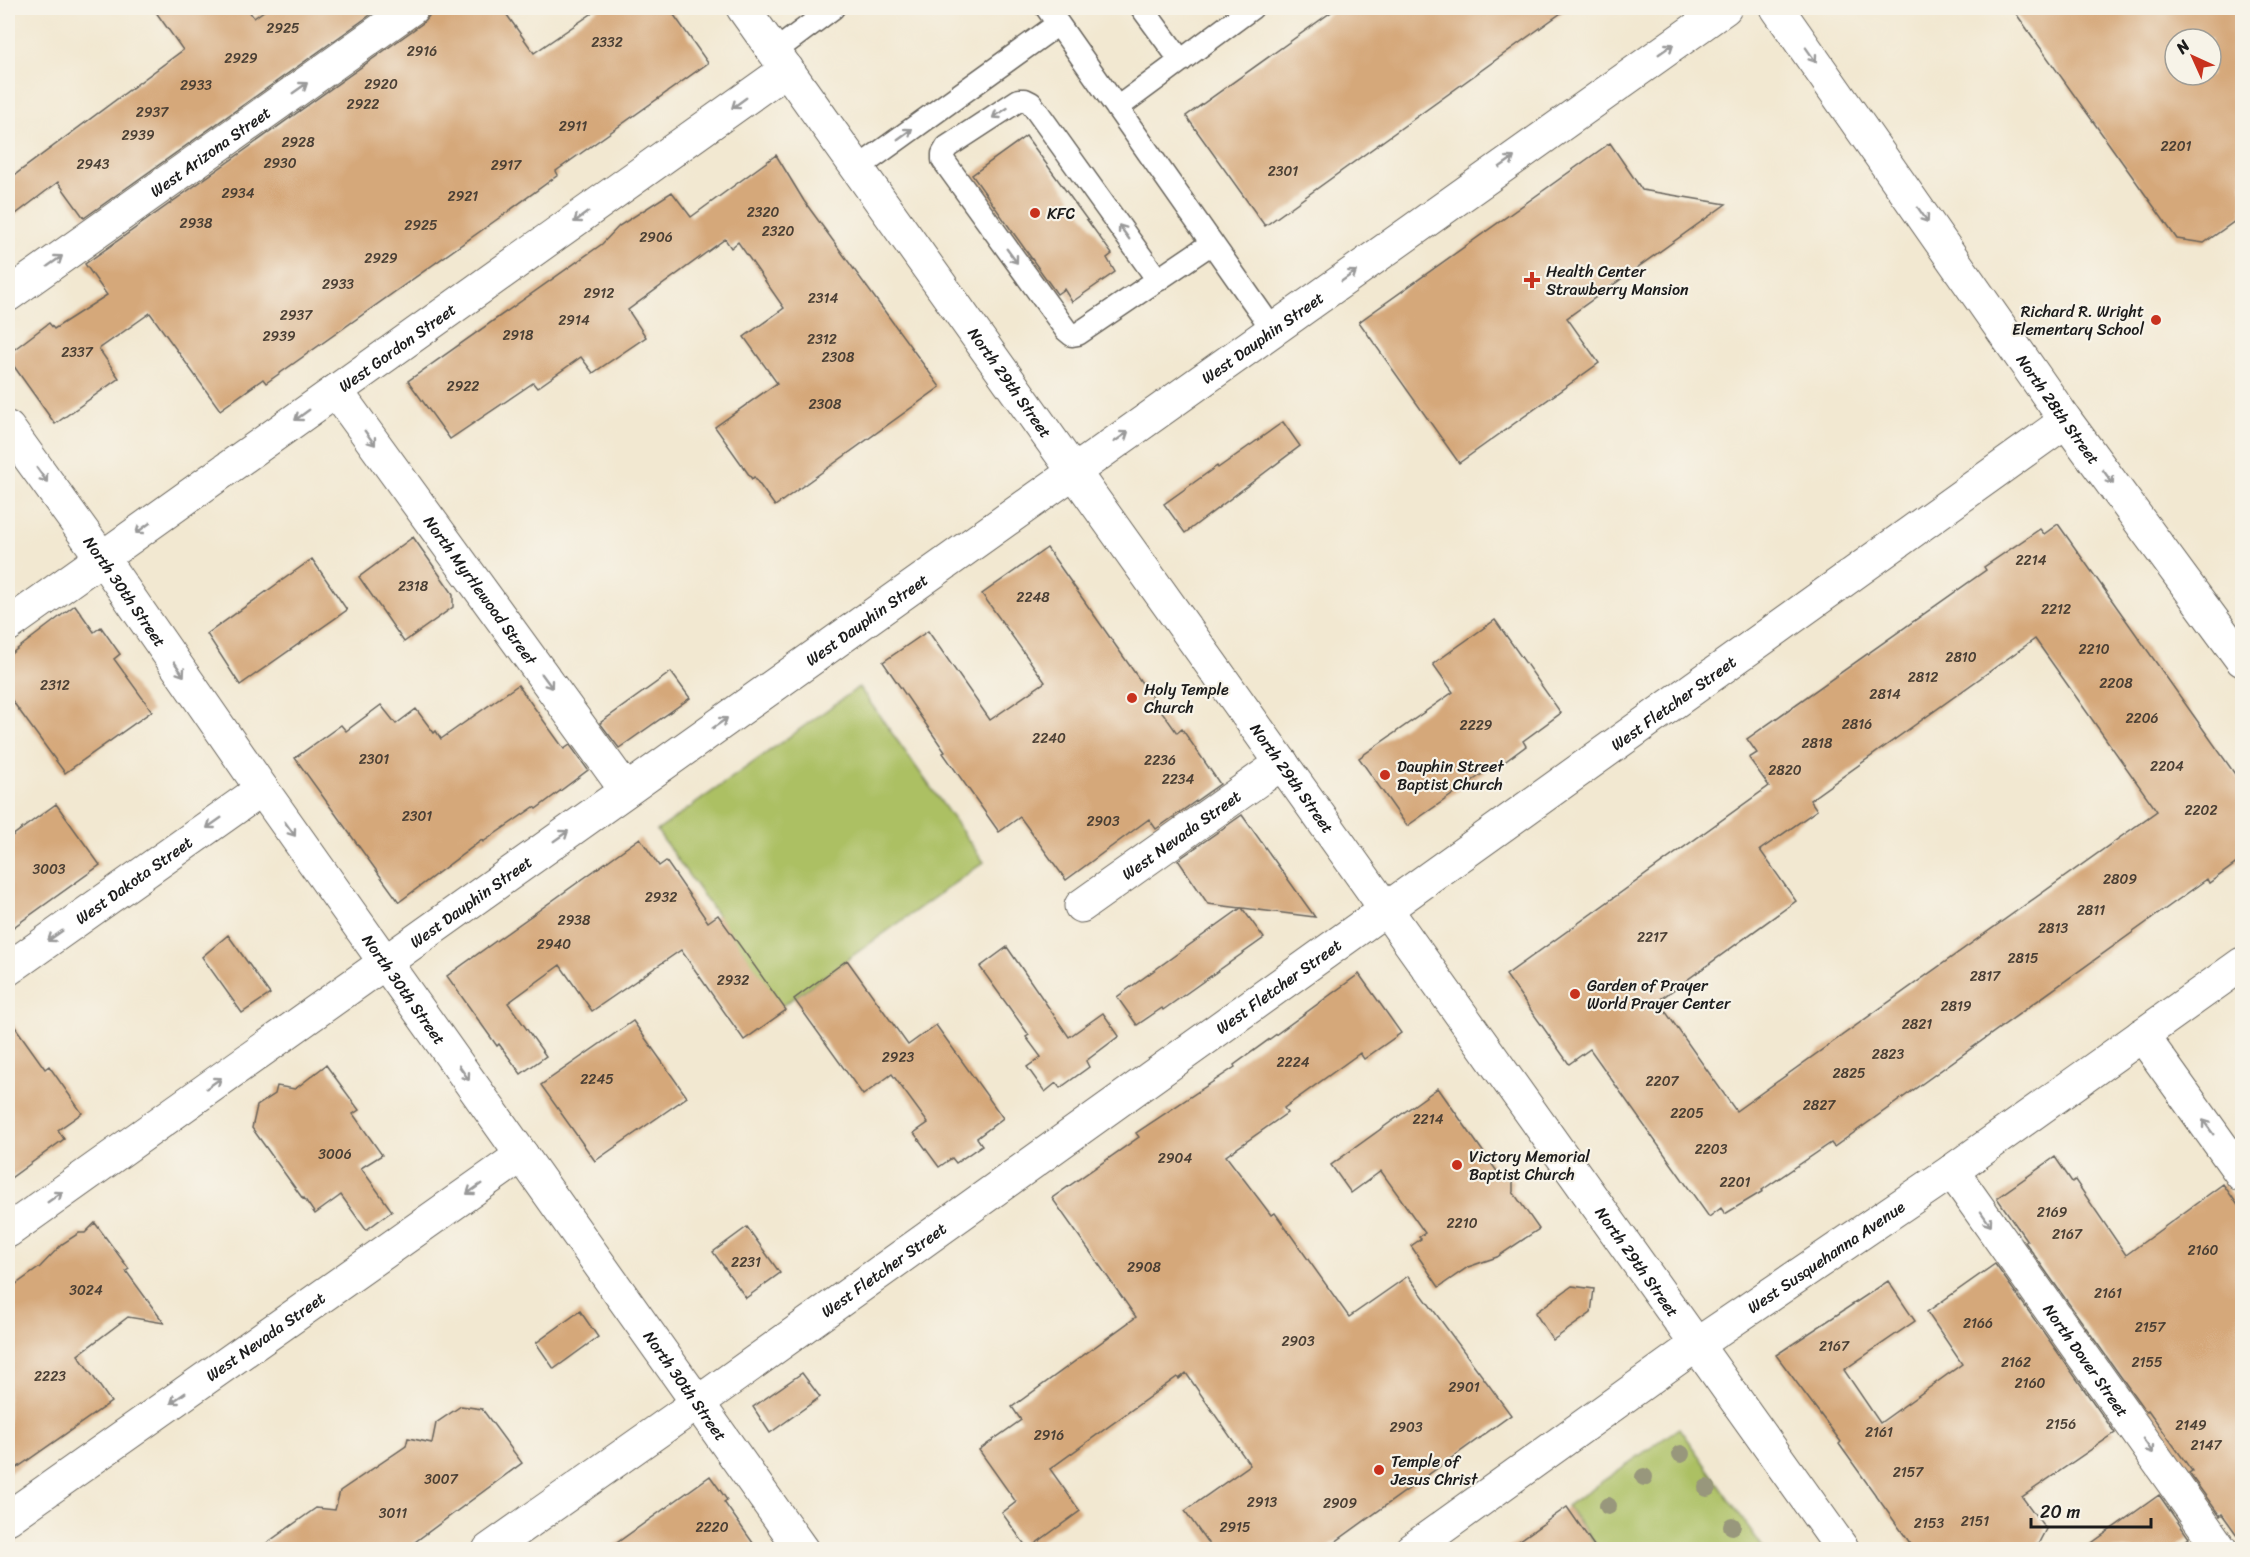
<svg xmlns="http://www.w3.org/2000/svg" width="2250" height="1557" font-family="Sriracha,sans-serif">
	<rect width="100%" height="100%" fill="#f7f3e8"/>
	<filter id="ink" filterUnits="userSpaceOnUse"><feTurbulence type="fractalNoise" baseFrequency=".0167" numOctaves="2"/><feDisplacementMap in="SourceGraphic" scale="12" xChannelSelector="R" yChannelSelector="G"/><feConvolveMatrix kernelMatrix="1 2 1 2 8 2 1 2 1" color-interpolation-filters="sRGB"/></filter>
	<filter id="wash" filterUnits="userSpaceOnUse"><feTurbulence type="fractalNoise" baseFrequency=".008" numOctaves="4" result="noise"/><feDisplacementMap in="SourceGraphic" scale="24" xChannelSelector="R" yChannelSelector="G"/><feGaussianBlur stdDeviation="1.35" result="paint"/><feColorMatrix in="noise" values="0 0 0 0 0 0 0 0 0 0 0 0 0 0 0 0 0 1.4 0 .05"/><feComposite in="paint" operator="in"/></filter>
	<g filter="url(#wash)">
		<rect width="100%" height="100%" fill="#f2e8d1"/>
		<!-- green -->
		<path fill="#acc064" stroke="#646e40" stroke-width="1.5" d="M 859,687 L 984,862 L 782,1006 L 657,831 Z
			M 1679,1428 L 1764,1549 L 1598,1549 L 1567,1506 Z"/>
		<g id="blocks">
			<!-- building -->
			<path fill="#d5a87a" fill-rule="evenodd" d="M 153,8 L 247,8 L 254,18 L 268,8 L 380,8 L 84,218 L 58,182 L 8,220 L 8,180 L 183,50 Z
				M 431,8 L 502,8 L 534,53 L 600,8 L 669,8 L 708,63 L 556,171 L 558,175 L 499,218 L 266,383 L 263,379 L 220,410 L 150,313 L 99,349 L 119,378 L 55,424 L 8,358 L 8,354 L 49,323 L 54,329 L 107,295 L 85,264 L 423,23 L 429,16 Z
				M 1337,8 L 1568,8 L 1265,226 L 1186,116 Z
				M 2012,8 L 2242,8 L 2242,216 L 2204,243 L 2177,239 ZM 2175,39 L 2211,39 L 2211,75 L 2175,75 Z
				M 1026,136 L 1112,254 L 1107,258 L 1115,272 L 1072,302 L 1064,289 L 1057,294 L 972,175 Z
				M 1610,143 L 1642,190 L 1726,204 L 1567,318 L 1599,363 L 1459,463 L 1359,322 Z
				M 776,155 L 804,201 L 940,387 L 775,506 L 754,477 L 752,479 L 715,427 L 777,383 L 744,337 L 784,308 L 738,242 L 731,248 L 725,239 L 628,310 L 646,337 L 593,373 L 581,357 L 537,388 L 533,383 L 450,439 L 408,381 L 602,244 L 619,226 L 672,192 L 691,217 Z
				M 1283,422 L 1300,446 L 1185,533 L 1164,504 L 1217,466 L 1218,468 Z
				M 2058,524 L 2242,784 L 2242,859 L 2209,883 L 2207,879 L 1834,1147 L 1831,1143 L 1762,1190 L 1763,1191 L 1725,1214 L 1721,1208 L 1709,1217 L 1590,1049 L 1569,1064 L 1506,975 L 1769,786 L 1749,758 L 1757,753 L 1747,739 L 1986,570 L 1984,567 L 2040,529 L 2044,534 ZM 2035,639 L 2157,811 L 1736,1111 L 1658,1001 L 1796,901 L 1760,850 L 1817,810 L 1810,800 Z
				M 413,537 L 453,594 L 453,607 L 404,642 L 359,577 Z
				M 1047,548 L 1177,733 L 1182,729 L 1220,784 L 1156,829 L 1149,819 L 1066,880 L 1020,817 L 999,832 L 943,753 L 945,752 L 883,662 L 928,631 L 990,720 L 1045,682 L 982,594 Z
				M 312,559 L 347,610 L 240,685 L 207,634 Z
				M 75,605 L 94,632 L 101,627 L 120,654 L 114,659 L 152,711 L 65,773 L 8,695 L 8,656 Z
				M 1495,620 L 1561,713 L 1523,741 L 1526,746 L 1503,763 L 1501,761 L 1407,826 L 1359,758 L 1453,692 L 1433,664 Z
				M 671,672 L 690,698 L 619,748 L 600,723 Z
				M 518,685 L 564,749 L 570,745 L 588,770 L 536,809 L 534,807 L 483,842 L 482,840 L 399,902 L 295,758 L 341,725 L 346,731 L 381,705 L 396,724 L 416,709 L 434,733 L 436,731 L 441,739 Z
				M 56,804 L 100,865 L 8,931 L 8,839 Z
				M 1242,815 L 1315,917 L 1242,908 L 1264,938 L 1163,1010 L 1162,1008 L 1137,1025 L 1117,997 L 1241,908 L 1208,904 L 1178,860 Z
				M 640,838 L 659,866 L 666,861 L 708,922 L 718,915 L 786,1010 L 744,1040 L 681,950 L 592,1011 L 560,965 L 508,1003 L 546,1056 L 521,1074 L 499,1044 L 497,1046 L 447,976 Z
				M 228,935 L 270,994 L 242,1013 L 202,957 Z
				M 1007,947 L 1069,1037 L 1103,1013 L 1119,1036 L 1086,1061 L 1089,1067 L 1060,1088 L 1056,1083 L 1045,1092 L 1027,1067 L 1041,1057 L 1026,1037 L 1029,1035 L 980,967 Z
				M 847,960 L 908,1045 L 936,1025 L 1003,1118 L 977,1138 L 982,1145 L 956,1163 L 952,1158 L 939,1167 L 914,1133 L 928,1123 L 892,1074 L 863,1095 L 794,999 Z
				M 1359,974 L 1401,1033 L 1364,1059 L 1360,1053 L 1284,1108 L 1287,1113 L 1226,1156 L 1271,1215 L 1275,1213 L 1349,1317 L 1408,1276 L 1511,1415 L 1324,1550 L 1213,1550 L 1185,1511 L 1250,1465 L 1186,1373 L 1179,1379 L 1177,1377 L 1050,1469 L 1080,1511 L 1028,1549 L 1002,1513 L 1016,1502 L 979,1450 L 1021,1420 L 1012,1407 L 1136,1317 L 1052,1198 L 1139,1137 L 1136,1133 L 1235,1067 L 1234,1065 Z
				M 8,1017 L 45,1069 L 49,1066 L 82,1113 L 58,1130 L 64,1139 L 8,1180 Z
				M 633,1021 L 687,1097 L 595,1161 L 541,1085 Z
				M 326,1065 L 359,1110 L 353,1114 L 382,1155 L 361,1168 L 392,1211 L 366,1230 L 341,1195 L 315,1214 L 304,1198 L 303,1199 L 252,1128 L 257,1106 L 275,1094 L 277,1086 L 295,1089 Z
				M 1438,1088 L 1501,1177 L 1513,1180 L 1513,1192 L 1539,1229 L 1497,1257 L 1468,1267 L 1439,1287 L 1411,1246 L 1421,1239 L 1419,1237 L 1425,1233 L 1381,1171 L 1351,1193 L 1331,1165 Z
				M 2055,1157 L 2072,1182 L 2075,1180 L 2126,1255 L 2223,1184 L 2242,1211 L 2242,1542 L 2222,1514 L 2220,1516 L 2189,1473 L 2192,1471 L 2148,1410 L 2146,1412 L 2025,1242 L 2027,1241 L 1997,1198 Z
				M 95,1223 L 129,1269 L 126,1271 L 164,1323 L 128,1317 L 78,1355 L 111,1402 L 8,1474 L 8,1290 L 40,1267 L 62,1244 L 79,1233 L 85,1233 Z
				M 747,1227 L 780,1273 L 746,1298 L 713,1252 Z
				M 1995,1264 L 2115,1433 L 2022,1497 L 2046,1529 L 2035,1550 L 1915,1550 L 1839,1444 L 1841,1442 L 1776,1355 L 1888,1281 L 1915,1321 L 1844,1370 L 1880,1423 L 1962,1364 L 1927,1312 Z
				M 1572,1286 L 1594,1289 L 1591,1313 L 1553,1340 L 1535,1313 Z
				M 580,1311 L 598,1337 L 554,1369 L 536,1343 Z
				M 802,1373 L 820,1397 L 770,1433 L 753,1407 Z
				M 461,1406 L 482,1409 L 522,1463 L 404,1550 L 257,1550 L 316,1508 L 335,1510 L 340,1491 L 406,1446 L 408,1438 L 432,1443 L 436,1423 Z
				M 710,1476 L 727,1500 L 724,1502 L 758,1550 L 607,1550 Z
				M 2159,1495 L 2189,1538 L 2173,1550 L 2082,1550 Z
				M 1567,1507 L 1597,1550 L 1506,1550 Z"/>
		</g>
	</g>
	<g filter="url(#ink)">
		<use href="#blocks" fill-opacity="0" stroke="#67635b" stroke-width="1.5"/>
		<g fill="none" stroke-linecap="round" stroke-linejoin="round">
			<!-- service casing -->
			<g stroke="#67635b" stroke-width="25">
				<path id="service" d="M 1047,8 L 1273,330
					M 1142,8 L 1181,61
					M 774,52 L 833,8
					M 1117,108 L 1252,8
					M 858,168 L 1058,24
					M 1158,280 L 1031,103 L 1025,100 L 1019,100 L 947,147 L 943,154 L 943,160 L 1066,330 L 1072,335 L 1078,334 L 1212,243"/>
			</g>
			<!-- minor casing -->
			<g stroke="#67635b" stroke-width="35">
				<g id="minor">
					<path id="s1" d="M 1777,8 L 2066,421 L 2242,660"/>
					<path id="s2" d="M 8,295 L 412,8"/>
					<path id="s3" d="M 336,391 L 626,790"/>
					<path id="s4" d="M 8,428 L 102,558 L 262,789 L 802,1550"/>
					<path id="s5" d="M 8,625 L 787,69"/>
					<path id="s6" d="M 1081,906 L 1282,763"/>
					<path id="s7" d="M 8,969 L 262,789"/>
					<path d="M 2142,1035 L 2242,1175"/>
					<path id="s8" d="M 1952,1171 L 2221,1550"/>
					<path id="s9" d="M 8,1518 L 522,1155"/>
					<path id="s10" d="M 489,1550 L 699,1402 L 2066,421"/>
					<path id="s11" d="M 1411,1550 L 1696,1345 L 1952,1171 L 2242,964"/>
				</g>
			</g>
			<!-- tertiary casing -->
			<g stroke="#67635b" stroke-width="35">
				<g id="tertiary">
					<path id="s12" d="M 743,8 L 1843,1550"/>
					<path id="s13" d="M 8,1231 L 1725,8"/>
				</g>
			</g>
			<!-- service -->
			<use href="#service" stroke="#fff" stroke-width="22"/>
			<!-- minor -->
			<use href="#minor" stroke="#fff" stroke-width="33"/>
			<!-- tertiary -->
			<use href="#tertiary" stroke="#fff" stroke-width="33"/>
		</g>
		<!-- trees -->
		<g fill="#98977b">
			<circle cx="1681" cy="1454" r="9"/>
			<circle cx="1644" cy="1477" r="9"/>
			<circle cx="1707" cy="1488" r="9"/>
			<circle cx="1608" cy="1506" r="9"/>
			<circle cx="1732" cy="1526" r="9"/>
		</g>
		<!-- one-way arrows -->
		<defs><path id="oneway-shaft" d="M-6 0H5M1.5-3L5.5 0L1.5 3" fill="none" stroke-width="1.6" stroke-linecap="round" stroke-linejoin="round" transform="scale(1.5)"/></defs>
		<g stroke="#999">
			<use href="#oneway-shaft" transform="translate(1666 49) rotate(-35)"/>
			<use href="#oneway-shaft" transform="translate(1811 55) rotate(55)"/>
			<use href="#oneway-shaft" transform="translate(300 88) rotate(-35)"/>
			<use href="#oneway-shaft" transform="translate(739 103) rotate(144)"/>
			<use href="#oneway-shaft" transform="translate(1000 113) rotate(147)"/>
			<use href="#oneway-shaft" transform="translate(905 134) rotate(-36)"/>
			<use href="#oneway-shaft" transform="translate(1507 162) rotate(-35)"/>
			<use href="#oneway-shaft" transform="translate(1923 215) rotate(55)"/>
			<use href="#oneway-shaft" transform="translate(581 217) rotate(144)"/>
			<use href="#oneway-shaft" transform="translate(1124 232) rotate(-126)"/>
			<use href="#oneway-shaft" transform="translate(1012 256) rotate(54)"/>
			<use href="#oneway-shaft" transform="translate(55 261) rotate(-35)"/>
			<use href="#oneway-shaft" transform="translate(1349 276) rotate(-35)"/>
			<use href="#oneway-shaft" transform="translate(302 415) rotate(144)"/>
			<use href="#oneway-shaft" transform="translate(1121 437) rotate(-35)"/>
			<use href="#oneway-shaft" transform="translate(370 438) rotate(54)"/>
			<use href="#oneway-shaft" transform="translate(42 475) rotate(54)"/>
			<use href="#oneway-shaft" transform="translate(2108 477) rotate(54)"/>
			<use href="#oneway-shaft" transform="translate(143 528) rotate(144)"/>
			<use href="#oneway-shaft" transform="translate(179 669) rotate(56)"/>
			<use href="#oneway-shaft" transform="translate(547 681) rotate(54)"/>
			<use href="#oneway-shaft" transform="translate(720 723) rotate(-35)"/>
			<use href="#oneway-shaft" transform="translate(214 823) rotate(145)"/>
			<use href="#oneway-shaft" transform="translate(290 829) rotate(54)"/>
			<use href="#oneway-shaft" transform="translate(561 836) rotate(-35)"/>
			<use href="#oneway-shaft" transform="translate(55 936) rotate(145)"/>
			<use href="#oneway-shaft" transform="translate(464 1073) rotate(55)"/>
			<use href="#oneway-shaft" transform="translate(214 1083) rotate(-35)"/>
			<use href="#oneway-shaft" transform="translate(2208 1127) rotate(-126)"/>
			<use href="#oneway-shaft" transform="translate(474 1189) rotate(145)"/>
			<use href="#oneway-shaft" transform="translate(55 1197) rotate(-35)"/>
			<use href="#oneway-shaft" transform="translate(1986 1219) rotate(55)"/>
			<use href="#oneway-shaft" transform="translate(178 1398) rotate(145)"/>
			<use href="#oneway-shaft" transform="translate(2148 1446) rotate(55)"/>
		</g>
	</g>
	<!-- markers -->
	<g fill="#c8321e" stroke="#f7f3e8" stroke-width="2">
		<circle cx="1035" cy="213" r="6"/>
		<path d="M1529 271h6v6h6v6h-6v6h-6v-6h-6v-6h6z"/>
		<circle cx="2156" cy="320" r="6"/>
		<circle cx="1132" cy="698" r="6"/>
		<circle cx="1385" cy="775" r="6"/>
		<circle cx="1575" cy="994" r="6"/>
		<circle cx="1457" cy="1165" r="6"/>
		<circle cx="1379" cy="1470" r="6"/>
	</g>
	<g text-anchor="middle" stroke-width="4.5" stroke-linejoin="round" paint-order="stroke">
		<!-- number labels -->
		<g font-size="14" fill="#4a3f34">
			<text x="283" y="33">2925</text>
			<text x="607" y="47">2332</text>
			<text x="422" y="56">2916</text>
			<text x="241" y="63">2929</text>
			<text x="381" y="89">2920</text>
			<text x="196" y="90">2933</text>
			<text x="363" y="109">2922</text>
			<text x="152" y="117">2937</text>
			<text x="573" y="131">2911</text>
			<text x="138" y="140">2939</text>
			<text x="298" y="147">2928</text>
			<text x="2176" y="151">2201</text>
			<text x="280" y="168">2930</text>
			<text x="93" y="169">2943</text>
			<text x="506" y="170">2917</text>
			<text x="1283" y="176">2301</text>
			<text x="238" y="198">2934</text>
			<text x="463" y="201">2921</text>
			<text x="763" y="217">2320</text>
			<text x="196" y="228">2938</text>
			<text x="421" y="230">2925</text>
			<text x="778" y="236">2320</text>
			<text x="656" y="242">2906</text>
			<text x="381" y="263">2929</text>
			<text x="338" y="289">2933</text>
			<text x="599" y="298">2912</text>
			<text x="823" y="303">2314</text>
			<text x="296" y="320">2937</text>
			<text x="574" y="325">2914</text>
			<text x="518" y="340">2918</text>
			<text x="279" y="341">2939</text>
			<text x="822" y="344">2312</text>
			<text x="77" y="357">2337</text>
			<text x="838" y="362">2308</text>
			<text x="463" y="391">2922</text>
			<text x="825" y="409">2308</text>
			<text x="2031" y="565">2214</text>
			<text x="413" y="591">2318</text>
			<text x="1033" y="602">2248</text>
			<text x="2056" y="614">2212</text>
			<text x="2094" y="654">2210</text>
			<text x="1961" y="662">2810</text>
			<text x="1923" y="682">2812</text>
			<text x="2116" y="688">2208</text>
			<text x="55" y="690">2312</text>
			<text x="1885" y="699">2814</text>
			<text x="2142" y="723">2206</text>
			<text x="1857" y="729">2816</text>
			<text x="1476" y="730">2229</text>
			<text x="1049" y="743">2240</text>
			<text x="1817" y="748">2818</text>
			<text x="374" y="764">2301</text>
			<text x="1160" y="765">2236</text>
			<text x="2167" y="771">2204</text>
			<text x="1785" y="775">2820</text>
			<text x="1178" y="784">2234</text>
			<text x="2201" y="815">2202</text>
			<text x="417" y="821">2301</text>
			<text x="1103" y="826">2903</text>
			<text x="49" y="874">3003</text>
			<text x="2120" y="884">2809</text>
			<text x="661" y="902">2932</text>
			<text x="2091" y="915">2811</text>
			<text x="574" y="925">2938</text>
			<text x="2053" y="933">2813</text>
			<text x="1652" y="942">2217</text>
			<text x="554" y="949">2940</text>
			<text x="2023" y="963">2815</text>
			<text x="1985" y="981">2817</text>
			<text x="733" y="985">2932</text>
			<text x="1956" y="1011">2819</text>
			<text x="1917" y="1029">2821</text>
			<text x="1888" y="1059">2823</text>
			<text x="898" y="1062">2923</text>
			<text x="1293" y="1067">2224</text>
			<text x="1849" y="1078">2825</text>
			<text x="597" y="1084">2245</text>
			<text x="1662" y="1086">2207</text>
			<text x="1819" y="1110">2827</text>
			<text x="1687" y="1118">2205</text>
			<text x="1428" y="1124">2214</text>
			<text x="1711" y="1154">2203</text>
			<text x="335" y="1159">3006</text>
			<text x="1175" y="1163">2904</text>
			<text x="1735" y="1187">2201</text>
			<text x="2052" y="1217">2169</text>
			<text x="1462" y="1228">2210</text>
			<text x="2067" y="1239">2167</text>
			<text x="2203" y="1255">2160</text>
			<text x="746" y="1267">2231</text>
			<text x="1144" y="1272">2908</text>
			<text x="86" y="1295">3024</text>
			<text x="2108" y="1298">2161</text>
			<text x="1978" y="1328">2166</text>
			<text x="2150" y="1332">2157</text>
			<text x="1298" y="1346">2903</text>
			<text x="1834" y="1351">2167</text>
			<text x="2016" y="1367">2162</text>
			<text x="2147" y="1367">2155</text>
			<text x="50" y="1381">2223</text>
			<text x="2030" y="1388">2160</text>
			<text x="1464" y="1392">2901</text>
			<text x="2061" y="1429">2156</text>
			<text x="2191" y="1430">2149</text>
			<text x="1406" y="1432">2903</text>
			<text x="1879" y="1437">2161</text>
			<text x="1049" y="1440">2916</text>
			<text x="2206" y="1450">2147</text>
			<text x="1908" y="1477">2157</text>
			<text x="441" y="1484">3007</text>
			<text x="1262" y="1507">2913</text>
			<text x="1340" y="1508">2909</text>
			<text x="393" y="1518">3011</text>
			<text x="1975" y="1526">2151</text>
			<text x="1929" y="1528">2153</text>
			<text x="712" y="1532">2220</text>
			<text x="1235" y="1532">2915</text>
		</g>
		<!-- street labels -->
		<g font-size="16" fill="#1c1c1c" stroke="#f7f3e8">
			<text dy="6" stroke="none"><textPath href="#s2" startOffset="248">West Arizona Street</textPath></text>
			<text dy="6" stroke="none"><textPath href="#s13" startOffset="1540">West Dauphin Street</textPath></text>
			<text dy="6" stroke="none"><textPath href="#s5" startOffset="478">West Gordon Street</textPath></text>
			<text dy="6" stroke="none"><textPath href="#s12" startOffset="460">North 29th Street</textPath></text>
			<text dy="6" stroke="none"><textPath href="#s1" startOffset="490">North 28th Street</textPath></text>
			<text dy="6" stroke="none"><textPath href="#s3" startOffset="246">North Myrtlewood Street</textPath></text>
			<text dy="6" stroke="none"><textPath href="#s4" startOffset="201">North 30th Street</textPath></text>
			<text dy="6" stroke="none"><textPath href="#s13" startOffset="1054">West Dauphin Street</textPath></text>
			<text dy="6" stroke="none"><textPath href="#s10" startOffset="1456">West Fletcher Street</textPath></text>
			<text dy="6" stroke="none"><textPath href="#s12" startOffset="946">North 29th Street</textPath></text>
			<text dy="6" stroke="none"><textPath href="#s6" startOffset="123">West Nevada Street</textPath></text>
			<text dy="6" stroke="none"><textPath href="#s7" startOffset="154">West Dakota Street</textPath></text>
			<text dy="6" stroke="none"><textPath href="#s13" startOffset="568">West Dauphin Street</textPath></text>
			<text dy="6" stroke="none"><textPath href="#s10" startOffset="970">West Fletcher Street</textPath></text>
			<text dy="6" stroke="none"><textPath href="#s4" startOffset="687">North 30th Street</textPath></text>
			<text dy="6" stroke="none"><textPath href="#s11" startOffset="508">West Susquehanna Avenue</textPath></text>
			<text dy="6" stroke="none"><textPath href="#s12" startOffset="1540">North 29th Street</textPath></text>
			<text dy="6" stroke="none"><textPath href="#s10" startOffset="484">West Fletcher Street</textPath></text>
			<text dy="6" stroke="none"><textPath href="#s9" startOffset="315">West Nevada Street</textPath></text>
			<text dy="6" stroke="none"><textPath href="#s8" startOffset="232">North Dover Street</textPath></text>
			<text dy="6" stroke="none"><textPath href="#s4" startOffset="1173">North 30th Street</textPath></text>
		</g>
		<!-- poi labels -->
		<g font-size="16" fill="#1c1c1c" stroke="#f7f3e8" text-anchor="start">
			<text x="1047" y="219">KFC</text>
			<text x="1546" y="277">Health Center<tspan x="1546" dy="18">Strawberry Mansion</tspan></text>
			<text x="2144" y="317" text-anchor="end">Richard R. Wright<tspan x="2144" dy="18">Elementary School</tspan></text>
			<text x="1144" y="695">Holy Temple<tspan x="1144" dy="18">Church</tspan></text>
			<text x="1397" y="772">Dauphin Street<tspan x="1397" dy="18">Baptist Church</tspan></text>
			<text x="1587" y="991">Garden of Prayer<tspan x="1587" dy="18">World Prayer Center</tspan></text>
			<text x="1469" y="1162">Victory Memorial<tspan x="1469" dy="18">Baptist Church</tspan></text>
			<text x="1391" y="1467">Temple of<tspan x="1391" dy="18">Jesus Christ</tspan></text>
		</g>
	</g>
	<!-- margin -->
	<rect width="2250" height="1557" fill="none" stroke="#f7f3e8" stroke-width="30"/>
	<!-- north arrow -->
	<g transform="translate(2193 57) rotate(315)"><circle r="28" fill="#f7f3e8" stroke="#9f9d96" stroke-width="1.5"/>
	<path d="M0-4.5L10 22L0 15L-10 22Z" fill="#c8321e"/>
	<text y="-9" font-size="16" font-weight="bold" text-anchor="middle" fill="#1c1c1c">N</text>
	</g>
	<!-- scale -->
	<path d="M2031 1518v9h120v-9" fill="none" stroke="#1c1c1c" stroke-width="3"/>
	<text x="2040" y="1518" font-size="18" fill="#1c1c1c" stroke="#f7f3e8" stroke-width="4.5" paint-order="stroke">20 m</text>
</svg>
